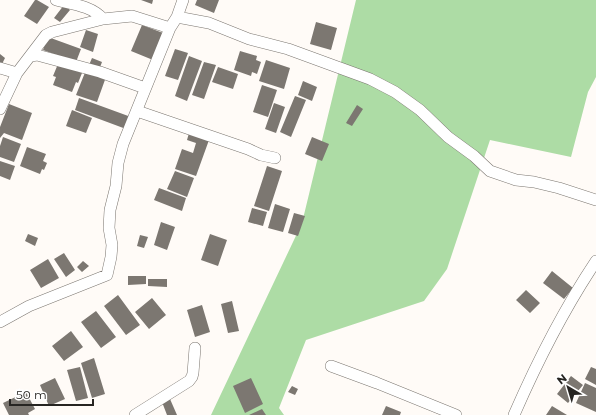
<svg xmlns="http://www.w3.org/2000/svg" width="596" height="415" font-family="Montserrat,sans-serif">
	<rect width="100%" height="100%" fill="#fffbf7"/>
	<!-- green -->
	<path fill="#addca5" d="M 356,0 L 596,0 L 596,77 L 588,92 L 571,157 L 490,140 L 447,269 L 424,301 L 306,340 L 279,408 L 284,415 L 211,415 L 302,223 Z"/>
	<!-- building -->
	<path fill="#7c7771" d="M 35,0 L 37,0 L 49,7 L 37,24 L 24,16 Z
		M 141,0 L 153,0 L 152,4 Z
		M 197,0 L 219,0 L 214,13 L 195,5 Z
		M 64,5 L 70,10 L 60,22 L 54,18 Z
		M 316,22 L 337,28 L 331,50 L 310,44 Z
		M 142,25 L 163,33 L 153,60 L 131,51 Z
		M 86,30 L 98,34 L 93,52 L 80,47 Z
		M 48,37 L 81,49 L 76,62 L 43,50 Z
		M 175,49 L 188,53 L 178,80 L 165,76 Z
		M 240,51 L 257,56 L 256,60 L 261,62 L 257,74 L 252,72 L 251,76 L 234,70 Z
		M 0,54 L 5,58 L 1,66 L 0,66 Z
		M 189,56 L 202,61 L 187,101 L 175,96 Z
		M 92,58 L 102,62 L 99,70 L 89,65 Z
		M 266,60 L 290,68 L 284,89 L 259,81 Z
		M 204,62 L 216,65 L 204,99 L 192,95 Z
		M 58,64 L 82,73 L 78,83 L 76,82 L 72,92 L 53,85 L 56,77 L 53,76 Z
		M 218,67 L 238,74 L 233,89 L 212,82 Z
		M 86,70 L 106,77 L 97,102 L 76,95 Z
		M 303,81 L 317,87 L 312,101 L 298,95 Z
		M 262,85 L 277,90 L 268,117 L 253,112 Z
		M 295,96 L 306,100 L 291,137 L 280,132 Z
		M 79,98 L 131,117 L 126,129 L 75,110 Z
		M 274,103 L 285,107 L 276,133 L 265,129 Z
		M 9,104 L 32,113 L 22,140 L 4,133 L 0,138 L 0,127 Z
		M 357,105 L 363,109 L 352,126 L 346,123 Z
		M 72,110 L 92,118 L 86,133 L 66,126 Z
		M 189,133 L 209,140 L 196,176 L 175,169 L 182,149 L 193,153 L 196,143 L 187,140 Z
		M 3,137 L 21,144 L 14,162 L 0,157 L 0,146 Z
		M 312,137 L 329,144 L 322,161 L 305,154 Z
		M 27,147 L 46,154 L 43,161 L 47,163 L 44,170 L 42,169 L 40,174 L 20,166 Z
		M 0,161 L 15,166 L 10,180 L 0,176 Z
		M 267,166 L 282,171 L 269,211 L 254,206 Z
		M 175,171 L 194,178 L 187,197 L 167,189 Z
		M 159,188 L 186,198 L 182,211 L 154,200 Z
		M 275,204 L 290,209 L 283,232 L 268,228 Z
		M 252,208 L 267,212 L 263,226 L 248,222 Z
		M 294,213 L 305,216 L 298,236 L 288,233 Z
		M 161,222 L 175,227 L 167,250 L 154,245 Z
		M 28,234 L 38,238 L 35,246 L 25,241 Z
		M 210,234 L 227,240 L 218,266 L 201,260 Z
		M 140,235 L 148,237 L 144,248 L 137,246 Z
		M 64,253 L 75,270 L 66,277 L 54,259 Z
		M 48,259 L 59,278 L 41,288 L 30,270 Z
		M 83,261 L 89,266 L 82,272 L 77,267 Z
		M 552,271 L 573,288 L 564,299 L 543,283 Z
		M 128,276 L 146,276 L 146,284 L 128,285 Z
		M 148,279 L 167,279 L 167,287 L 148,286 Z
		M 526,290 L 540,303 L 530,313 L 516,300 Z
		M 118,295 L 140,325 L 126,335 L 104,306 Z
		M 152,298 L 166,315 L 149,329 L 135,312 Z
		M 232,301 L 239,331 L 228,333 L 221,304 Z
		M 202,305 L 210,332 L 195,337 L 187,310 Z
		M 96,311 L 116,337 L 101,348 L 81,322 Z
		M 71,331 L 83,347 L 64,361 L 52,346 Z
		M 94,358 L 105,394 L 92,398 L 81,363 Z
		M 80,367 L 88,398 L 76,401 L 67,370 Z
		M 591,367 L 596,369 L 596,385 L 585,379 Z
		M 571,376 L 583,385 L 568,403 L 557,394 Z
		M 55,378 L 65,399 L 49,406 L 40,385 Z
		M 251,378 L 263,404 L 245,413 L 233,386 Z
		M 585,383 L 596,388 L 596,412 L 576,403 Z
		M 292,386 L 298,389 L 295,395 L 288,392 Z
		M 26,392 L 35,409 L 28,413 L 29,415 L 9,415 L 3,403 Z
		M 170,399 L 177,415 L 167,415 L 162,402 Z
		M 386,406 L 401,412 L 400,415 L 382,415 Z
		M 552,406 L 567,415 L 546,415 Z
		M 262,409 L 266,415 L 249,415 Z"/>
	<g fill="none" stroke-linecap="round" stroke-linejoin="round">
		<!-- street casing -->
		<g stroke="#7b7670" stroke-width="12">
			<path id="street" d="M 56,0 C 72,4 92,6 103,19
				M 177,17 L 209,23 L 249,39 L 288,49 L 370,79 L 395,92 L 420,110 L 448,137 L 474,156 L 490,171 L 516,180 L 534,182 L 559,188 L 596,200
				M 31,56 L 37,55 L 100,72 L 145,88
				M 0,68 L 17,73
				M 0,109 L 17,73 L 46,35 L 52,32 L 103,19 L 132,16 L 170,28
				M 137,111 L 248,149 L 261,155 L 275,158
				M 0,322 L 29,306 L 107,275 L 111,257 L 112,245 L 109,228 L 110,210 L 116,186 L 118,163 L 123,144 L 170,28 L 177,17 L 183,0
				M 331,366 L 377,383 L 456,415
				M 135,415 L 189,381 L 192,377 L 193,373 L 195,348
				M 514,415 C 537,362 564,309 596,261"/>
		</g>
		<!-- street -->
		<use href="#street" stroke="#fff" stroke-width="11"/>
	</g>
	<!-- north arrow -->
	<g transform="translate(568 387) rotate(322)" stroke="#ffffff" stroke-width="3" paint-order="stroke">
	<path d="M0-3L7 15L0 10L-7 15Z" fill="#272522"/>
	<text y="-6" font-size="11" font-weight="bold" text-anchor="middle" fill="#272522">N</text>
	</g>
	<!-- scale -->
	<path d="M10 399v6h83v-6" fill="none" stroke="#272522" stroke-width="2"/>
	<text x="16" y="399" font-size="12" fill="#272522" stroke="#ffffff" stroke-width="3" paint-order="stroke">50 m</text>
</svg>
